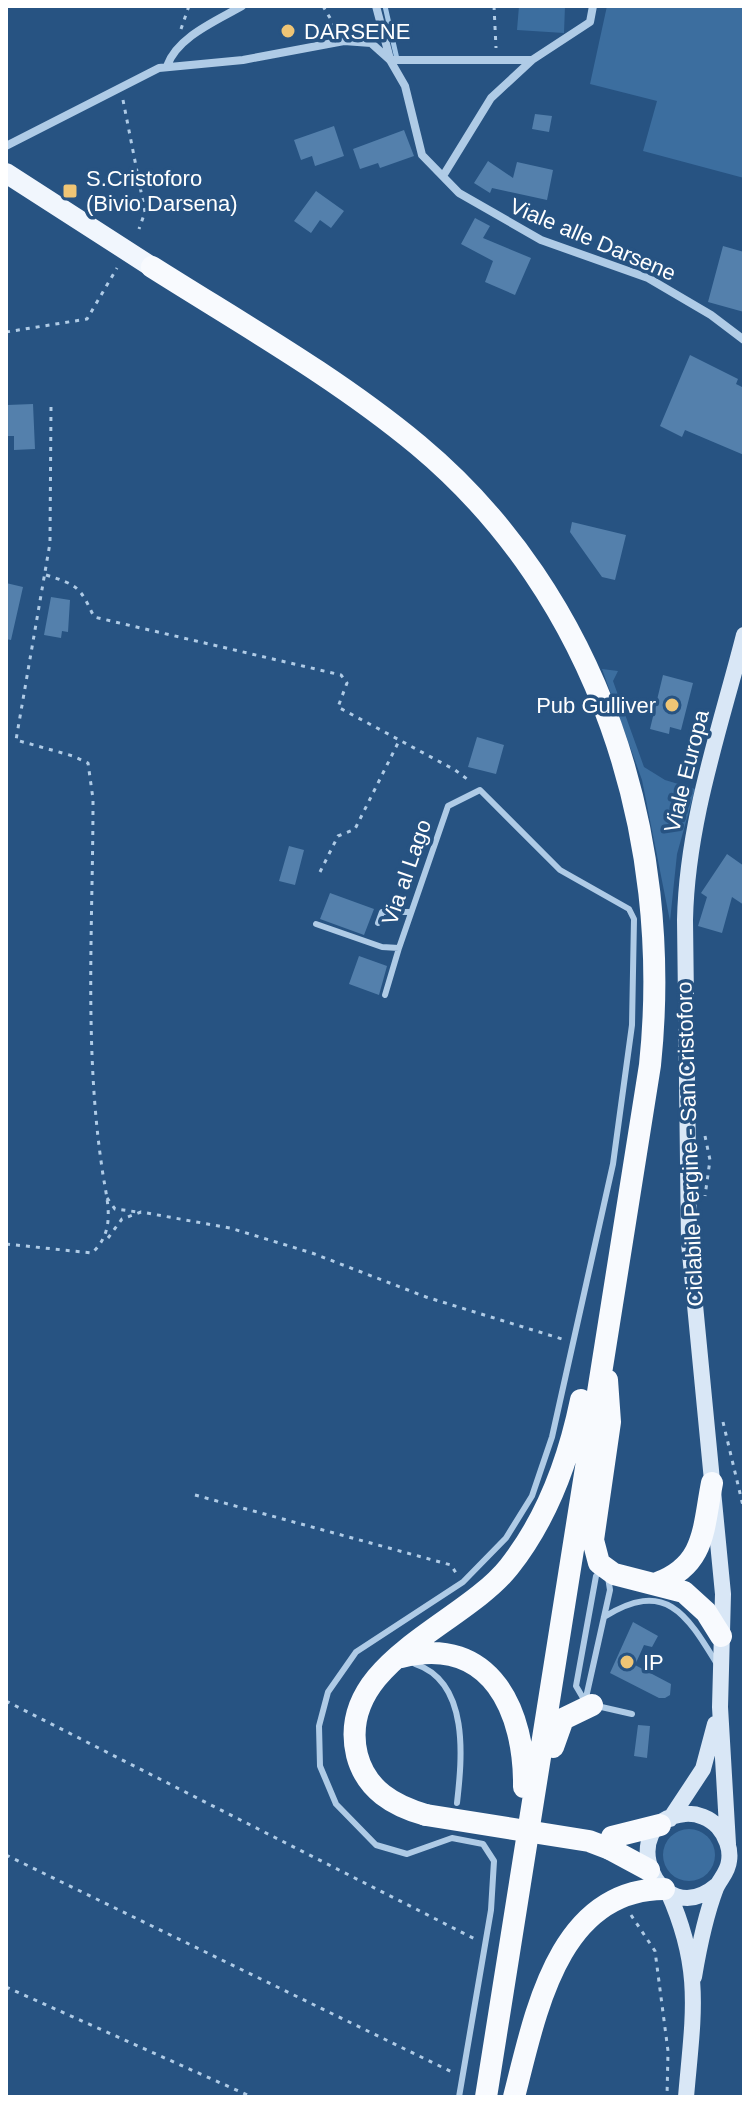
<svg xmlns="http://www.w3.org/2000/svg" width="750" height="2103" font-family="Helvetica,sans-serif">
	<rect width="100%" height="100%" fill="#275382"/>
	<!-- green -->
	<path fill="#3c6e9f" d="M 519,6 L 565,6 L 564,33 L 517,30 Z
		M 607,6 L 744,6 L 744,178 L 643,151 L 657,101 L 590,84 Z
		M 602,669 L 618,671 L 613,681 L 644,767 L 665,780 L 695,789 L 677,854 L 670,921 L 642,780 Z
		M663 1855a26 26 0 1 1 52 0a26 26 0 1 1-52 0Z"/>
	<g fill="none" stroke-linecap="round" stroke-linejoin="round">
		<!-- stream -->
		<path stroke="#a4c7e7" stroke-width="5" d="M 385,6 L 397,59"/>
	</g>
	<!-- building -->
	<path fill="#5480ac" d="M 535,114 L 552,116 L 549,132 L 532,129 Z
		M 334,126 L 344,156 L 315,166 L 312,156 L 301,160 L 294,140 Z
		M 404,130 L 414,156 L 380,168 L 378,163 L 360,169 L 353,149 Z
		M 488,161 L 513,178 L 517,162 L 553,170 L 547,200 L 492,188 L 490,193 L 474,183 Z
		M 316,191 L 344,211 L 331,228 L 320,220 L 311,233 L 294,221 Z
		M 475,218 L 490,226 L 483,238 L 531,258 L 515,295 L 485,282 L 493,261 L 461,244 Z
		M 723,246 L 744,252 L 744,312 L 708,302 Z
		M 690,355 L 738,379 L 736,384 L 744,388 L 744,455 L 685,430 L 682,437 L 660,426 Z
		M 33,404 L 35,449 L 14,450 L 14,436 L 8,436 L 7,405 Z
		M 572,522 L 626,535 L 615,580 L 602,577 L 570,532 Z
		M 6,583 L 23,587 L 11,640 L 6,639 Z
		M 51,597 L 70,600 L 68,632 L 62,631 L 61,638 L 44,635 Z
		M 663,675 L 693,683 L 681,730 L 670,727 L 669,734 L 650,729 Z
		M 477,737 L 504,745 L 496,774 L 468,767 Z
		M 289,846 L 304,850 L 295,885 L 279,881 Z
		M 727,854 L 744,866 L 744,905 L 732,897 L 722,933 L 698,926 L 707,897 L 701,893 Z
		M 330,893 L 374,909 L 364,935 L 320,919 Z
		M 359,956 L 387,966 L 379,995 L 349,984 Z
		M 633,1622 L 658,1636 L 652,1647 L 644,1645 L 635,1665 L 671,1684 L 670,1695 L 665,1698 L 659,1698 L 610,1673 Z
		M 638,1725 L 650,1726 L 647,1758 L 634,1756 Z"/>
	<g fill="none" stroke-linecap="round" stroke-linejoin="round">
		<!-- path -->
		<path stroke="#afcbe6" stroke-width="3" stroke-dasharray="4 6" stroke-linecap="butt" d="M 323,6 L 337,30
			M 494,6 L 496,48
			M 181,29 L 189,6
			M 123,100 L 145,212 L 139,229
			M 6,332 L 87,319 L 117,268
			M 46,575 C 78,585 80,587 94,617 L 341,675 L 347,683 L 338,707 L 455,770 L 471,782
			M 320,872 L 338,836 L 355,829 L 400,739
			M 705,1136 L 710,1160 L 705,1196
			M 107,1198 L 115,1209 L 138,1212
			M 108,1238 L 122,1219 L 141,1212 L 230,1228 L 312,1253 L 426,1297 L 562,1339
			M 6,1244 L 92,1253 C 118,1229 106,1199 102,1168 C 84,1046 93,922 93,799 L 88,763 L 73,756 L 16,740 L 50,543 L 51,405
			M 723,1422 L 744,1510
			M 195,1495 L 451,1565 L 456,1573
			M 6,1701 L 475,1939
			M 6,1855 L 454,2073
			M 631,1915 L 655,1951 L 668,2051 L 667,2097
			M 6,1987 L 252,2097"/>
		<!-- service -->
		<path stroke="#afcbe6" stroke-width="6" d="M 378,923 L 382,912 L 410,912
			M 316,924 L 382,947 L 399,948 L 448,806 L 480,790 L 560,870 L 629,909 L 634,919 L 632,1025 L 613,1164 L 552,1437 L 532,1496 L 506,1538 L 463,1582 L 356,1652 L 328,1692 L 319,1726 L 320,1766 L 336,1804 L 376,1845 L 407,1854 L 452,1838 L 483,1844 L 494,1861 L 491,1910 L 459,2097
			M 385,995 L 399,948
			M 604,1617 C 665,1579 686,1613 717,1664
			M 415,1664 C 470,1682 462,1759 457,1803
			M 585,1702 L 610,1590 L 608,1577
			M 586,1703 L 576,1686 L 596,1576 L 603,1569
			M 597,1706 L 632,1714"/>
		<!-- minor -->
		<path stroke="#afcbe6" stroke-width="8" d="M 376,6 L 390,59
			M 390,60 L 531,60
			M 167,66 C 177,37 216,21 242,6
			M 6,146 L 159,68 L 243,60 L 344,41 L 371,43 L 390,60 L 405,86 L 422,155 L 459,193 L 541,240 L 648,278 L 711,315 L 744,340
			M 443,176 L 491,98 L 532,60 L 590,22 L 593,6"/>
		<!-- secondary -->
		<path stroke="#d9e7f6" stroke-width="16" d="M 670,1819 L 703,1769 L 715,1724
			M 728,1844 L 720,1707 L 723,1594 L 689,1243 L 685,920 C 687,822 720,729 744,635
			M 668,1892 C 703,1970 693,2015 686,2097
			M 694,1977 C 699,1947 705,1917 716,1888 C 720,1879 728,1872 729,1861 C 731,1849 726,1836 718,1827 C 710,1818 697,1813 685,1814 C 613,1820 657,1936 717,1885"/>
		<!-- primary -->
		<path stroke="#f1f6fd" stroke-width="20" d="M 6,173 L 152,267"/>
		<!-- trunk -->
		<path stroke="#f8fafe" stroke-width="22" d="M 152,267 C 242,324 336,377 418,445 C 599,596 674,836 650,1065 L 486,2097
			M 607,1380 L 610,1422 L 593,1540 L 599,1563 L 614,1574 L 684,1592 L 706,1612 L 721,1636
			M 657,1583 C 706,1565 703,1528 712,1483
			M 401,1657 C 492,1634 525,1713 524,1787
			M 553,1747 L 563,1719 L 592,1705
			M 426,1815 C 394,1806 366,1790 357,1755 C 335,1663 462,1626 509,1567 C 547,1519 569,1458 581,1400
			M 612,1837 L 660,1825
			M 610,1849 L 649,1870
			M 514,2097 C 535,2016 557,1889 664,1889"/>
		<!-- trunk-bridge -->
		<path stroke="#f8fafe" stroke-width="22" d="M 426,1815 L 589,1841 L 610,1849"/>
	</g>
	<!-- markers -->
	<g fill="#efc575" stroke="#275382" stroke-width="3">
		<circle cx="288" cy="31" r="8"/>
		<rect x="62" y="183" width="16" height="16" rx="4"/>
		<circle cx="672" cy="705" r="8"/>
		<circle cx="627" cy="1662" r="8"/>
	</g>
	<g text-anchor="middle" stroke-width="7" stroke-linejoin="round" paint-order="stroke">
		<!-- poi labels -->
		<g font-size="22" fill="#fff" stroke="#275382" text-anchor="start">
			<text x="304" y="39">DARSENE</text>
			<text x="86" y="186">S.Cristoforo<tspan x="86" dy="25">(Bivio Darsena)</tspan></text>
			<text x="656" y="713" text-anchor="end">Pub Gulliver</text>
			<text x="643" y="1670">IP</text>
		</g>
		<!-- street labels -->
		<g font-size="22" fill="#fff" stroke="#275382">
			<text transform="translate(593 239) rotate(23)" y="8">Viale alle Darsene</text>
			<text transform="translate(686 771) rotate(-76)" y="8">Viale Europa</text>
			<text transform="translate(406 872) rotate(-71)" y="8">Via al Lago</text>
			<text transform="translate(689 1144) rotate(-92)" y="8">Ciclabile Pergine - San Cristoforo</text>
		</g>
	</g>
	<!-- border -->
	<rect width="750" height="2103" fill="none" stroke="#ffffff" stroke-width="16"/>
</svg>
